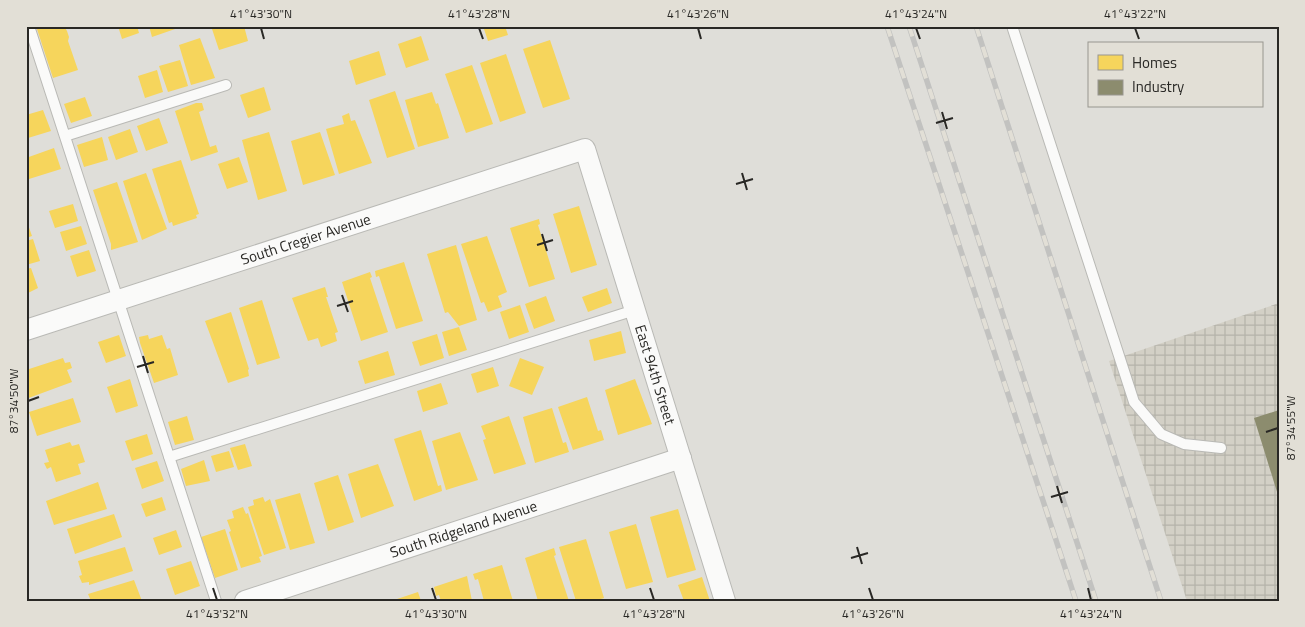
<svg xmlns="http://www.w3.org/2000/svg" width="1305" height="627" font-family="'Titillium Web',sans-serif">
	<defs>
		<pattern id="industrial-grid" width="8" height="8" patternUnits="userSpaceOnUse" patternTransform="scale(1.25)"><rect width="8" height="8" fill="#d3d0c6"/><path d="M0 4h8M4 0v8" fill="none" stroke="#b5b3aa"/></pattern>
	</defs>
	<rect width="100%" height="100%" fill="#dfded9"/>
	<!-- industrial -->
	<path fill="url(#industrial-grid)" d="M 1279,303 L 1279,601 L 1187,601 L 1109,361 Z"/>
	<!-- homes -->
	<path fill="#f6d55c" d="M 36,26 L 64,26 L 67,31 L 69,37 L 68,41 L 78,70 L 53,78 Z
		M 118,26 L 137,26 L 139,33 L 122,39 Z
		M 149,26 L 178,26 L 178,28 L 152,37 Z
		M 211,26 L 244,26 L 248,41 L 219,50 Z
		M 483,26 L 505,26 L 508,35 L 488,41 Z
		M 421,36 L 429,60 L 406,68 L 398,44 Z
		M 200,38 L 215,78 L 191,85 L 179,45 Z
		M 550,40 L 570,99 L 543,108 L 523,49 Z
		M 379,51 L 386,75 L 356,85 L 349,61 Z
		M 506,54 L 526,113 L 500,122 L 480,63 Z
		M 180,60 L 188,86 L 168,92 L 159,66 Z
		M 472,65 L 493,124 L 466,133 L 445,74 Z
		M 157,70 L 163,92 L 145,98 L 138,76 Z
		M 264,87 L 271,110 L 248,118 L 240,95 Z
		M 395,91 L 415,149 L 387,158 L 369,100 Z
		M 432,92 L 436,104 L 438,103 L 449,138 L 418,147 L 405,100 Z
		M 85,97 L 92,116 L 71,123 L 64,104 Z
		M 196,103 L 202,103 L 204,110 L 199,112 L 210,147 L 216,145 L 218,152 L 191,161 L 175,111 Z
		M 43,110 L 51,131 L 28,138 L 26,137 L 26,115 Z
		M 349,113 L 351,121 L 355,120 L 372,163 L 339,174 L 326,129 L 344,124 L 342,116 Z
		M 159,118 L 168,143 L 146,151 L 137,126 Z
		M 130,129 L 138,152 L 116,160 L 108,137 Z
		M 269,132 L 287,191 L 258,200 L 242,140 Z
		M 320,132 L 335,175 L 303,185 L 291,141 Z
		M 102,137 L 108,160 L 84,167 L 77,145 Z
		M 54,148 L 61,169 L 29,179 L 26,158 Z
		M 239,157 L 248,182 L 227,189 L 218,164 Z
		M 181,160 L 199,214 L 196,215 L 197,218 L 173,226 L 172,222 L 169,223 L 152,169 Z
		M 146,173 L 167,229 L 142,240 L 123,181 Z
		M 117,182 L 138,242 L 111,250 L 111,244 L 93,190 Z
		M 73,204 L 78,221 L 55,228 L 49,211 Z
		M 579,206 L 597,265 L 571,273 L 553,214 Z
		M 26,219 L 32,236 L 26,238 Z
		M 539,219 L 540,224 L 538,225 L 555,279 L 529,287 L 510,228 Z
		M 81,226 L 87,244 L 66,251 L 60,232 Z
		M 487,236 L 507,292 L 498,296 L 502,307 L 488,312 L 484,302 L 481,303 L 461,244 Z
		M 33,239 L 40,261 L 26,265 L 26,241 Z
		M 456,245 L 477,320 L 459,326 L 448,312 L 445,313 L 427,254 Z
		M 89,250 L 96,271 L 77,277 L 70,256 Z
		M 404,262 L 423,321 L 396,329 L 379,276 L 376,277 L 375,271 Z
		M 31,268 L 38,288 L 26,294 L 26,269 Z
		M 370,272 L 372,277 L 370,278 L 388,332 L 361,341 L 342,282 Z
		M 325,287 L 328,297 L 326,297 L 338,332 L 335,333 L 337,341 L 321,347 L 318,338 L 308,341 L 292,298 Z
		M 607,288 L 612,303 L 588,312 L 582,297 Z
		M 546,296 L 555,321 L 534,329 L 525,304 Z
		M 262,300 L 280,358 L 257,365 L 239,308 Z
		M 520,305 L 529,332 L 509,339 L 500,312 Z
		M 231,312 L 249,369 L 248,370 L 249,376 L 228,383 L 205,321 Z
		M 459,327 L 467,350 L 449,356 L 442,332 Z
		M 621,331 L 626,353 L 594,361 L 589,340 Z
		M 437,334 L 444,358 L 420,366 L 412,342 Z
		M 119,335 L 126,356 L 106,363 L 98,342 Z
		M 148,335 L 149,339 L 162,335 L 167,349 L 170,348 L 178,375 L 154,383 L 140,343 L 139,337 Z
		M 388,351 L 395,375 L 365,384 L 358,361 Z
		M 63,358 L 65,363 L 70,362 L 72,368 L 67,370 L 72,382 L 26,399 L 26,370 Z
		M 520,358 L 544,367 L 532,395 L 509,386 Z
		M 493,367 L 499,386 L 477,393 L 471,374 Z
		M 130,379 L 138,406 L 116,413 L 107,387 Z
		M 635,379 L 652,424 L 618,435 L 605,390 Z
		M 441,383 L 448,404 L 423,412 L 417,391 Z
		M 587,397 L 598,431 L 601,430 L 604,440 L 573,450 L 558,407 Z
		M 73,398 L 81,422 L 37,436 L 29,412 Z
		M 552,408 L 563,443 L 566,442 L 569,452 L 535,463 L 523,417 Z
		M 187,416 L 194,440 L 175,445 L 168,422 Z
		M 509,416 L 526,464 L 494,474 L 483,440 L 486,439 L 481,426 Z
		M 421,430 L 438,486 L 441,485 L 442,491 L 414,501 L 394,439 Z
		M 460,432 L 478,480 L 446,490 L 432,441 Z
		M 147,434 L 153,454 L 132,461 L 125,441 Z
		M 70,442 L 72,446 L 79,444 L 85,462 L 78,464 L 81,474 L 56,482 L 51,467 L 47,469 L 44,463 L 49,462 L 45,450 Z
		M 245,444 L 252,466 L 238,470 L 230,448 Z
		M 229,451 L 234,467 L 216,472 L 211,456 Z
		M 204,460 L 210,481 L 186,486 L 181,469 Z
		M 157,461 L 164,481 L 142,489 L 135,468 Z
		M 378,464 L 394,506 L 361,518 L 348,474 Z
		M 338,475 L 354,522 L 328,531 L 314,483 Z
		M 98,482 L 107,509 L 54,525 L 46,501 Z
		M 300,493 L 315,543 L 290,550 L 275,500 Z
		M 162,497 L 166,510 L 146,517 L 141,504 Z
		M 263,497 L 265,502 L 270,499 L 286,548 L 264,555 L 248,507 L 254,505 L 253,500 Z
		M 243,507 L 246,514 L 248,513 L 262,556 L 259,557 L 261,562 L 241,568 L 229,532 L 231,531 L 227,520 L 234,518 L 232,511 Z
		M 678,509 L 696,570 L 667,578 L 650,517 Z
		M 114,514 L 122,537 L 75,554 L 67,529 Z
		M 636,524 L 653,582 L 626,589 L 609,532 Z
		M 225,529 L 238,570 L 215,578 L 201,537 Z
		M 176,530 L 182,547 L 159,555 L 153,538 Z
		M 586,539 L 604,598 L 594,601 L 576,601 L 559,547 Z
		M 125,547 L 133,571 L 89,585 L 89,582 L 82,583 L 79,576 L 82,575 L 78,561 Z
		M 554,548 L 556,555 L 554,556 L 569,601 L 538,601 L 525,558 Z
		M 191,561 L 200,586 L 175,595 L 166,569 Z
		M 502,565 L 513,601 L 484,601 L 478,579 L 475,580 L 473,574 Z
		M 467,576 L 472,601 L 441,601 L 439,595 L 436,596 L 434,587 Z
		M 702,577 L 710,601 L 684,601 L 678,585 Z
		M 134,580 L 142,601 L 91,601 L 88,594 Z
		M 418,592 L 421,601 L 394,601 L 394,600 Z"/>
	<!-- industry -->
	<path fill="#8c8c6e" d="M 1279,410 L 1279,495 L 1278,495 L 1254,418 Z"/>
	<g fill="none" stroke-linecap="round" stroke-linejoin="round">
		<!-- service casing -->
		<g stroke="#b9b9b5" stroke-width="12">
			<path id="service" d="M 29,26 L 216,601
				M 1012,26 L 1134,402 L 1161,434 L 1184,444 L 1221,448
				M 65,136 L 226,85
				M 169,457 L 635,310"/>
		</g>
		<!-- minor casing -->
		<g stroke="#b9b9b5" stroke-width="22">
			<g id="minor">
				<path id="s1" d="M 26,330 L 585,149 L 725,601"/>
				<path id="s2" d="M 245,601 L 681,458"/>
			</g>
		</g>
		<!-- service -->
		<use href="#service" stroke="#fafaf9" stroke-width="10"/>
		<!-- minor -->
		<use href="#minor" stroke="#fafaf9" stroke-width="20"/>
		<!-- rail casing -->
		<g stroke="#c2c2c0" stroke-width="5.5">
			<path id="rail" d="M 887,26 L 1076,601
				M 909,26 L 1096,601
				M 976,26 L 1161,601"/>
		</g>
		<!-- rail -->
		<use href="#rail" stroke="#e2dfd6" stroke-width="4" stroke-dasharray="11" stroke-linecap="butt"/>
	</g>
	<!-- ticks -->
	<path fill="none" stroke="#292825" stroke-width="2" d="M 261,28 L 264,39M 479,28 L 483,39M 698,28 L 701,39M 916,28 L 920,39M 1135,28 L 1139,39M 942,112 L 947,129M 936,123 L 953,118M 742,173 L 747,190M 736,184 L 753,179M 542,234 L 547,251M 537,245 L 553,240M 342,295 L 348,312M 337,306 L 353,301M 143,356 L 148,373M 137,367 L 154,362M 28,401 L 39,397M 1266,432 L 1278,428M 1057,486 L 1062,503M 1051,497 L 1068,492M 857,547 L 862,564M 851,558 L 868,553M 213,588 L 217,600M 432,588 L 436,600M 650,588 L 654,600M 869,588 L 873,600M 1088,588 L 1091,600"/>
	<g text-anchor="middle" stroke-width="5" stroke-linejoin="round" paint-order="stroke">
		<!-- street labels -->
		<g font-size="15" fill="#292825" stroke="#e2dfd6">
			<text dy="5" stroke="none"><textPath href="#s1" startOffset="294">South Cregier Avenue</textPath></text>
			<text dy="5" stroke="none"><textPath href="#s1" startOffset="824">East 94th Street</textPath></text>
			<text dy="5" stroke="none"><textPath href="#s2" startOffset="230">South Ridgeland Avenue</textPath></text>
		</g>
	</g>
	<!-- border -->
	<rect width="1305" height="627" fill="none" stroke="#e2dfd6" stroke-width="55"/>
	<!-- legend -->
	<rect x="1088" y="42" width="175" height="65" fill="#e2dfd6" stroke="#98968f"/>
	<rect x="1098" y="55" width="25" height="15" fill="#f6d55c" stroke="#98968f"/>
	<text x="1132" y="68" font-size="15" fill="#292825">Homes</text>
	<rect x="1098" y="80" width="25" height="15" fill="#8c8c6e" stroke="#98968f"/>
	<text x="1132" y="92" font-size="15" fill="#292825">Industry</text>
	<rect x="28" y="28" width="1250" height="572" fill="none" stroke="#292825" stroke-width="2"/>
	<g font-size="12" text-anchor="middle" fill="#292825">
		<text x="261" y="18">41°43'30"N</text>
		<text x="479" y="18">41°43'28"N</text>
		<text x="698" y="18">41°43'26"N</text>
		<text x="916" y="18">41°43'24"N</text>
		<text x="1135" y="18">41°43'22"N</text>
		<text transform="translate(14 401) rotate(-90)" y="4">87°34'50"W</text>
		<text transform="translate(1291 428) rotate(-90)" y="4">87°34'55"W</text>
		<text x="217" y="618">41°43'32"N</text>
		<text x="436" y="618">41°43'30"N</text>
		<text x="654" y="618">41°43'28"N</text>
		<text x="873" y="618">41°43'26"N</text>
		<text x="1091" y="618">41°43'24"N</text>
	</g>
</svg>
